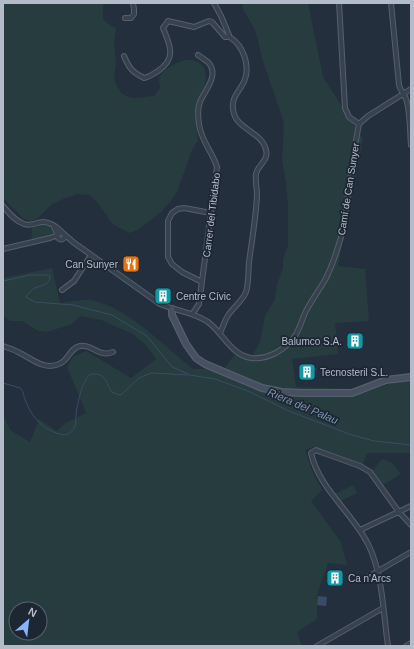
<svg xmlns="http://www.w3.org/2000/svg" width="414" height="649" font-family="Arial,sans-serif">
	<rect width="100%" height="100%" fill="#242f3e"/>
	<!-- green -->
	<path fill="#263c3f" fill-rule="evenodd" d="M 3,3 L 103,3 L 103,19 L 111,26 L 114,27 L 116,29 L 114,42 L 116,64 L 114,79 L 118,88 L 122,94 L 128,97 L 135,98 L 154,96 L 160,88 C 160,84 158,80 160,76 C 164,69 183,58 191,60 C 196,60 201,64 204,68 L 206,77 L 205,87 L 195,114 L 198,140 L 192,150 L 177,192 L 171,201 L 160,213 L 139,229 L 130,233 L 116,226 L 111,222 L 97,202 L 90,195 L 77,194 L 63,199 L 51,205 L 37,219 L 31,221 L 24,219 L 3,198 Z
		M 242,3 L 308,3 L 323,77 L 363,139 L 338,266 L 365,269 L 369,321 L 335,323 L 338,354 L 292,359 L 296,387 L 355,389 L 364,393 L 392,383 L 411,380 L 411,453 L 367,453 L 363,464 L 314,447 L 305,450 L 313,473 L 322,490 L 311,501 L 341,542 L 347,565 L 328,563 L 317,595 L 317,619 L 297,632 L 302,646 L 3,646 L 3,414 L 10,430 L 30,442 L 39,419 L 57,431 L 64,424 L 86,413 L 67,367 L 73,357 L 86,351 L 131,378 L 156,359 L 144,343 L 131,333 L 101,320 L 81,316 L 72,324 L 47,332 L 38,331 L 22,321 L 10,321 L 3,316 L 3,278 L 52,268 L 60,303 C 70,302 82,299 91,300 C 129,308 164,346 193,369 L 224,369 L 235,354 L 250,360 L 260,342 L 265,316 L 275,299 L 277,284 L 283,268 L 283,259 L 288,246 L 288,206 L 286,183 L 282,160 L 284,123 L 262,58 L 258,40 L 254,28 L 243,9 ZM 16,609 L 40,609 L 40,633 L 16,633 Z
		M 42,225 L 49,226 L 55,233 L 51,236 L 32,240 L 32,228 Z
		M 382,459 L 391,462 L 401,474 L 383,485 L 372,471 Z
		M 353,485 L 357,493 L 341,501 L 335,494 Z"/>
	<!-- water -->
	<path fill="#394c67" d="M 318,596 L 327,597 L 326,606 L 317,605 Z"/>
	<g fill="none" stroke-linecap="round" stroke-linejoin="round">
		<!-- stream -->
		<path stroke="#394c67" stroke-width="1" d="M 3,281 L 30,275 L 48,275 L 50,276 C 49,286 42,285 35,288 C 31,290 28,294 26,297 L 35,302 L 73,305 L 112,315 L 147,336 L 172,367 L 188,374
			M 3,383 L 20,388 C 24,391 23,395 25,399 C 29,411 36,421 46,428 C 56,434 70,440 75,426 C 76,422 76,417 76,413 C 78,403 82,379 91,374 C 107,373 105,383 112,392 L 120,395 L 122,394 L 139,378 L 151,373 L 190,375 L 215,379 L 248,391 L 289,411 L 349,434 L 374,441 L 411,445"/>
		<!-- street casing -->
		<g stroke="#565f6c" stroke-width="6">
			<path id="street" d="M 214,3 L 221,16 L 229,35
				M 339,3 L 345,108 L 349,117 L 359,124
				M 391,3 L 399,85 C 401,92 404,93 406,99 C 410,109 410,134 411,145
				M 125,18 L 131,18 L 134,14 L 134,9 L 133,3
				M 124,56 C 129,68 132,72 144,78 C 149,77 153,74 158,71 C 177,58 170,45 163,28 L 168,21 L 194,27 L 209,21 L 212,22 L 225,37 L 228,37
				M 359,124 L 368,116 L 411,89
				M 3,206 C 9,213 15,221 24,224 C 32,227 36,222 43,222 C 50,222 58,228 62,232
				M57.5 236a3.5 3.5 0 1 1 7 0a3.5 3.5 0 1 1-7 0Z
				M 64,234 L 73,242 L 160,304 C 176,311 193,312 208,322 C 223,333 231,355 251,358 C 268,360 285,350 295,336 C 300,328 302,319 306,311 C 312,300 319,290 325,280 C 332,267 337,251 341,237 C 344,226 345,213 347,201 C 351,176 354,149 359,124
				M 3,249 L 50,238 L 58,235 L 54,227
				M 202,282 L 182,272 L 172,264 L 168,257 L 168,221 L 172,213 L 178,209 L 184,208 L 211,213
				M 62,290 L 74,281 L 91,255
				M 193,313 L 199,304 L 217,167 C 212,151 201,141 199,124 C 198,117 197,109 200,102 C 205,90 220,75 208,62 C 205,60 201,57 198,55
				M 220,333 C 223,327 225,319 229,314 C 234,307 243,300 246,292 C 249,283 248,271 249,262 C 252,240 256,217 257,195 C 257,188 255,181 256,174 C 258,164 269,161 266,150 C 262,131 235,130 233,109 C 231,96 242,89 245,79 C 250,65 243,46 231,38
				M 3,346 C 8,348 13,349 18,352 C 31,358 45,372 61,363 C 69,359 70,348 80,346 C 89,344 95,352 103,353 C 106,354 110,353 113,352
				M 360,530 L 411,506
				M 366,578 L 411,552
				M 317,646 L 383,608
				M 388,646 C 383,612 383,574 368,544 C 352,512 319,489 311,453 L 316,450 L 321,452 L 360,466 L 370,472 L 399,512 L 411,525
				M 406,646 L 411,643"/>
		</g>
		<!-- secondary casing -->
		<g stroke="#565f6c" stroke-width="8">
			<path id="secondary" d="M 172,309 L 172,315 L 186,344 L 196,358 L 205,364 L 262,388 L 282,392 L 303,393 L 352,393 L 386,380 L 411,377"/>
		</g>
		<!-- street -->
		<use href="#street" stroke="#38414e" stroke-width="4"/>
		<!-- secondary -->
		<use href="#secondary" stroke="#465061" stroke-width="5.5"/>
	</g>
	<!-- icons -->
	<defs>
		<g id="restaurant-square" transform="scale(0.9)"><rect x="-9" y="-9" width="18" height="18" rx="4" fill="#e8710a" stroke="#1d2633"/><path d="M-5-6h1v4h1v-4h1v4h1v-4h1v5L-1.5 .5V6h-2V.5L-5-1ZM5-6V6H3V1.5H1.5Q1.5-4 5-6Z" fill="#fff"/></g>
		<g id="building-square" transform="scale(0.9)"><rect x="-9" y="-9" width="18" height="18" rx="4" fill="#0f9aa8" stroke="#1d2633"/><path d="M-4-6H4V6H1V3H-1V6H-4ZM-2.5-4.3h1.7v1.8h-1.7ZM.8-4.3h1.7v1.8H.8ZM-2.5-1h1.7V.8h-1.7ZM.8-1h1.7V.8H.8Z" fill="#fff"/></g>
	</defs>
	<g fill-rule="evenodd">
		<use href="#restaurant-square" x="131" y="264"/>
		<use href="#building-square" x="163" y="296"/>
		<use href="#building-square" x="355" y="341"/>
		<use href="#building-square" x="307" y="372"/>
		<use href="#building-square" x="335" y="578"/>
	</g>
	<g text-anchor="middle" stroke-width="3.5" stroke-linejoin="round" paint-order="stroke">
		<!-- street labels -->
		<g font-size="10" fill="#b4bcc9" stroke="#1d2633">
			<text transform="translate(348 189) rotate(-81)" y="4">Camí de Can Sunyer</text>
			<text transform="translate(211 215) rotate(-83)" y="4">Carrer del Tibidabo</text>
		</g>
		<!-- poi labels -->
		<g font-size="10" fill="#b4bcc9" stroke="#1d2633" text-anchor="start">
			<text x="118" y="268" text-anchor="end">Can Sunyer</text>
			<text x="176" y="300">Centre Cívic</text>
			<text x="342" y="345" text-anchor="end">Balumco S.A.</text>
			<text x="320" y="376">Tecnosteril S.L.</text>
			<text x="348" y="582">Ca n'Arcs</text>
		</g>
		<!-- water labels -->
		<g font-size="11" font-style="italic" fill="#7c92b1" stroke="#1d2633">
			<text transform="translate(303 406) rotate(23)" y="4">Riera del Palau</text>
		</g>
	</g>
	<!-- border -->
	<rect width="414" height="649" fill="none" stroke="#b4bcc9" stroke-width="8"/>
	<!-- north arrow -->
	<g transform="translate(28 621) rotate(28)"><circle r="19" fill="#1d2633" stroke="#59626f"/>
	<path d="M0-3L7 15L0 10L-7 15Z" fill="#8ab4f8"/>
	<text y="-6" font-size="11" font-weight="bold" text-anchor="middle" fill="#b4bcc9">N</text>
	</g>
</svg>
